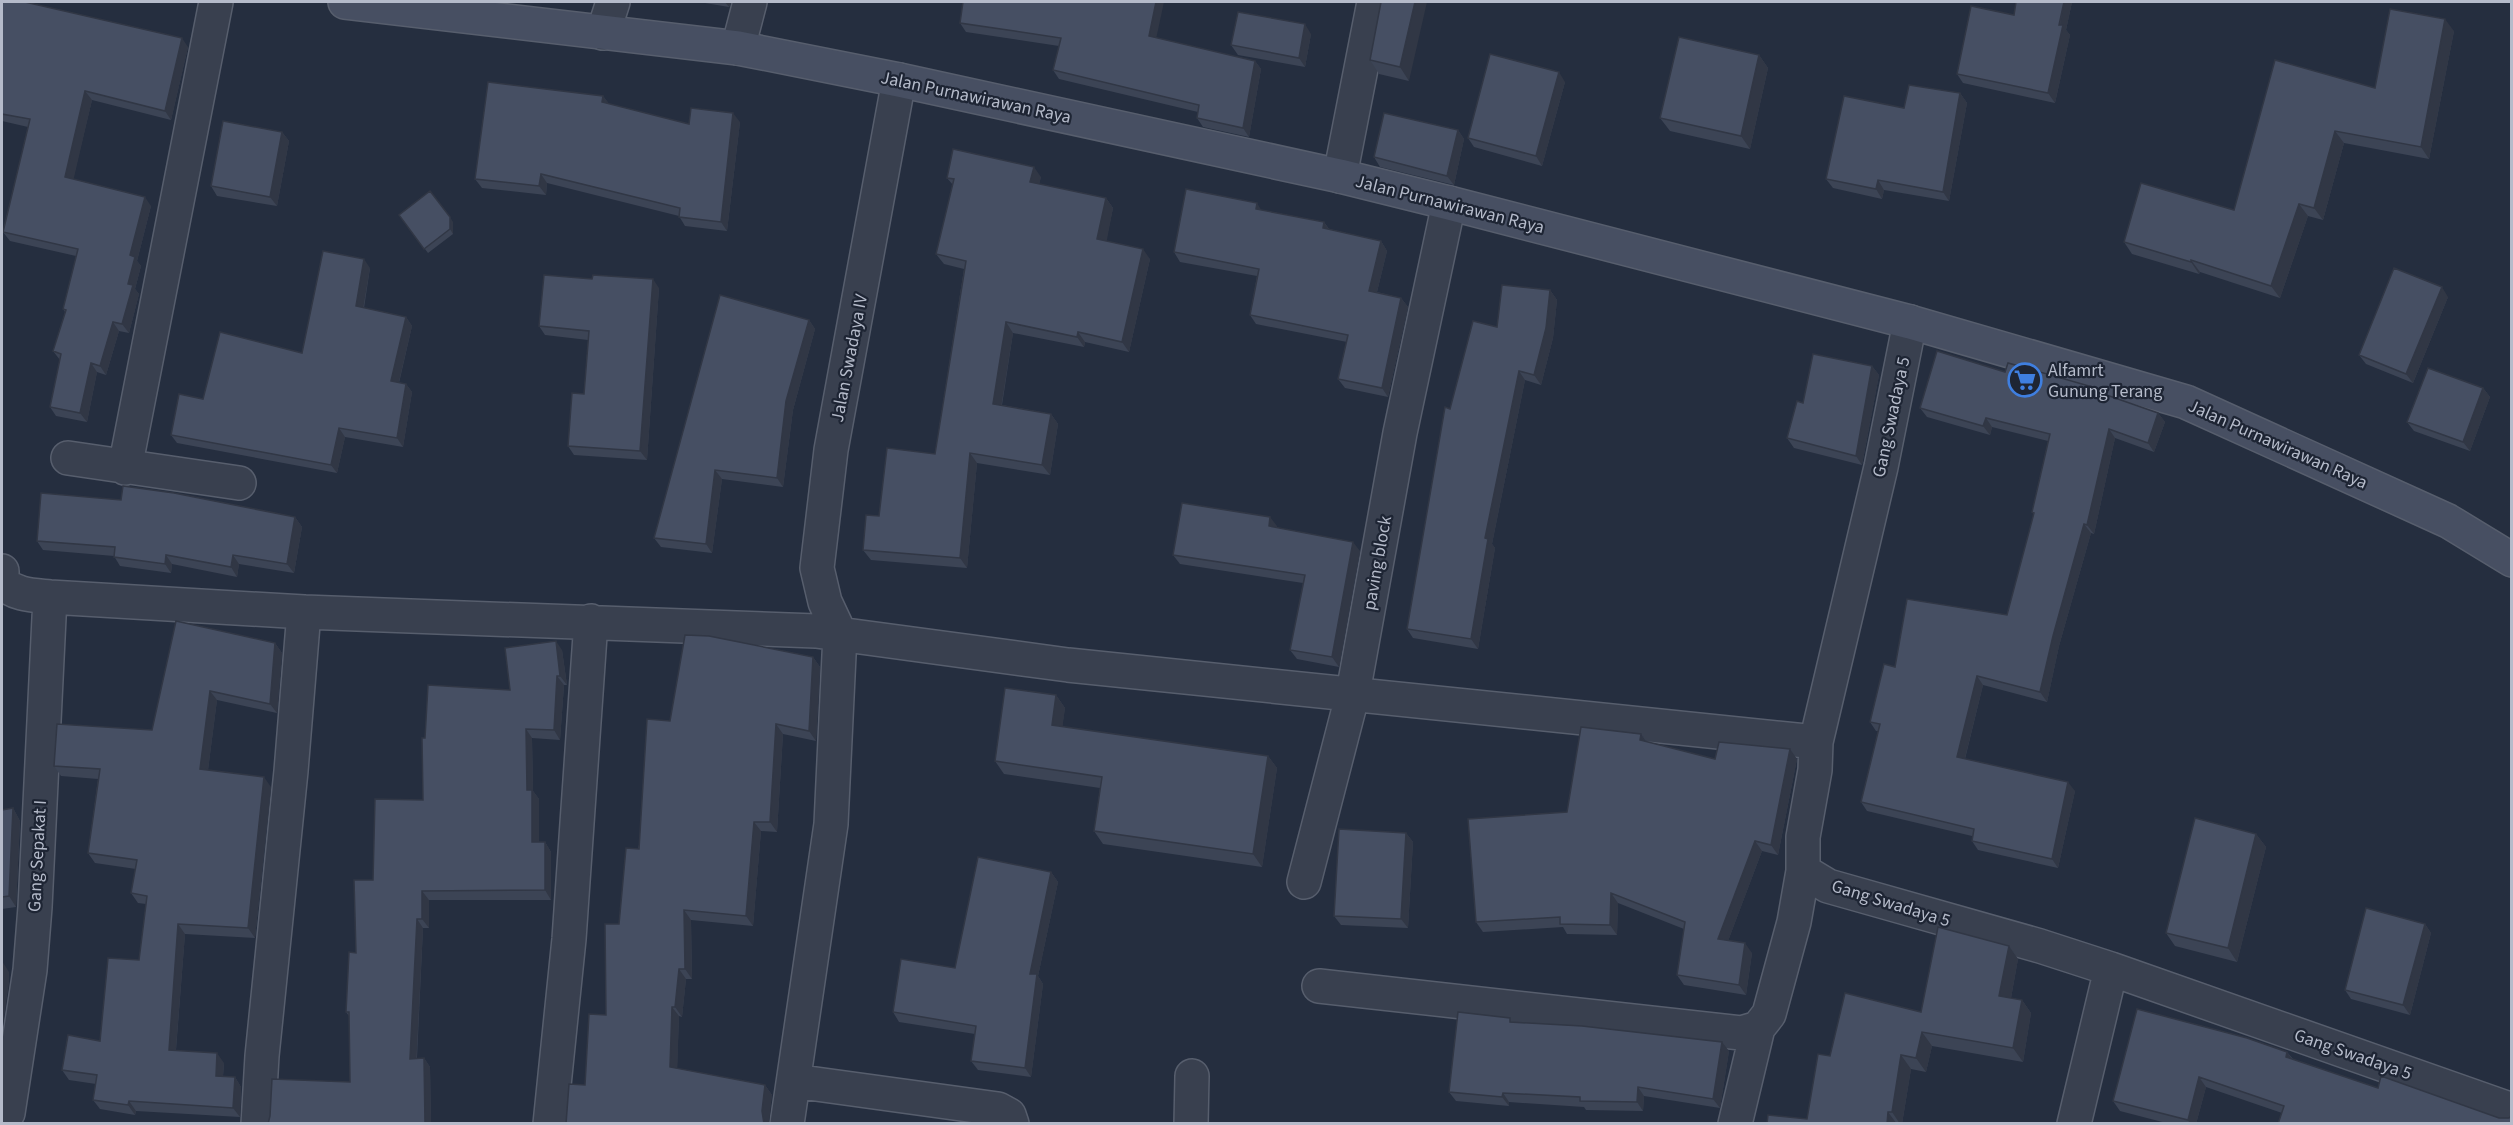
<svg xmlns="http://www.w3.org/2000/svg" width="2513" height="1125" font-family="'Source Sans 3',sans-serif">
	<rect width="100%" height="100%" fill="#252e3f"/>
	<g fill="none" stroke-linecap="round" stroke-linejoin="round">
		<!-- street casing -->
		<g stroke="#575e6d" stroke-width="36">
			<path id="street" d="M 603,33 L 613,2
				M 738,48 L 750,2
				M 1340,176 L 1374,2
				M 1910,322 L 1881,467 L 1816,742 L 1815,770 L 1803,837 L 1803,871 L 1828,886 L 2040,946 L 2111,969 L 2512,1110
				M 68,458 L 239,483
				M 125,468 L 216,2
				M 2,571 L 2,583 C 17,595 31,595 50,597 L 304,612 L 816,631 L 1068,665 L 1816,742
				M 1304,882 L 1353,693 L 1400,433 L 1449,203
				M 1319,986 L 1741,1033 L 1758,1028
				M 794,1081 L 998,1109 L 1009,1115 L 1012,1124
				M 8,1113 L 30,970 L 35,907 L 50,597
				M 258,1124 L 262,1056 L 291,771 L 304,612
				M 550,1124 L 569,939 L 591,621
				M 787,1124 L 831,824 L 840,634 L 825,602 L 817,568 L 831,450 L 899,80
				M 1191,1124 L 1192,1076
				M 1735,1124 L 1758,1028 L 1769,1014 L 1794,922 L 1803,871
				M 2074,1124 L 2111,969"/>
		</g>
		<!-- secondary casing -->
		<g stroke="#575e6d" stroke-width="36">
			<path id="secondary" d="M 345,2 L 738,48 L 899,80 L 1340,176 L 1449,203 L 1910,322 L 2186,402 L 2448,521 L 2512,560"/>
		</g>
		<!-- street -->
		<use href="#street" stroke="#39404f" stroke-width="33"/>
		<!-- secondary -->
		<use href="#secondary" stroke="#474f62" stroke-width="33"/>
	</g>
	<!-- wall -->
	<path fill="#3c4455" d="M 2,2 L 188,47 L 171,120 L 92,100 L 73,179 L 151,206 L 137,261 L 141,266 L 135,289 L 139,294 L 129,333 L 119,331 L 106,375 L 97,372 L 87,422 L 56,416 L 50,407 L 60,360 L 53,351 L 65,312 L 63,309 L 76,256 L 10,241 L 3,232 L 28,127 L 2,121 Z
		M 699,2 L 731,2 L 729,7 Z
		M 1381,2 L 1409,81 L 1379,74 L 1370,60 Z
		M 2016,2 L 2072,2 L 2066,30 L 2070,35 L 2055,103 L 1963,83 L 1957,74 L 2014,15 Z
		M 960,23 L 1156,38 L 1255,61 L 1261,69 L 1249,137 L 1203,127 L 1197,118 L 1198,112 L 1059,79 L 1053,70 L 1059,46 L 966,32 Z
		M 2454,31 L 2429,159 L 2344,143 L 2323,220 L 2308,216 L 2280,298 L 2200,272 L 2199,274 L 2132,254 L 2124,242 L 2234,210 L 2375,88 Z
		M 1311,34 L 1305,67 L 1238,55 L 1231,45 Z
		M 1759,55 L 1768,68 L 1750,149 L 1670,131 L 1660,118 Z
		M 1565,82 L 1542,166 L 1474,147 L 1468,138 Z
		M 1960,93 L 1967,103 L 1949,201 L 1884,190 L 1882,199 L 1833,188 L 1826,179 L 1904,108 Z
		M 603,96 L 609,104 L 689,124 L 740,122 L 727,231 L 685,226 L 679,216 L 547,183 L 546,195 L 482,188 L 475,179 Z
		M 1458,130 L 1464,139 L 1454,185 L 1380,167 L 1374,157 Z
		M 282,132 L 289,141 L 277,206 L 217,196 L 211,186 Z
		M 1041,177 L 1039,184 L 1106,198 L 1113,208 L 1106,241 L 1150,259 L 1129,352 L 1085,342 L 1084,347 L 1013,333 L 1002,405 L 1051,414 L 1058,424 L 1050,475 L 977,463 L 967,568 L 871,560 L 863,550 L 879,516 L 935,454 L 964,269 L 944,264 L 936,254 L 953,185 L 947,178 Z
		M 1262,210 L 1324,222 L 1329,229 L 1381,241 L 1387,251 L 1377,292 L 1401,298 L 1408,307 L 1388,397 L 1345,388 L 1338,379 L 1347,342 L 1256,324 L 1250,315 L 1257,276 L 1180,262 L 1174,252 Z
		M 399,215 L 453,222 L 453,234 L 428,253 Z
		M 370,268 L 364,308 L 406,317 L 412,326 L 399,383 L 406,384 L 412,392 L 403,447 L 345,437 L 337,473 L 177,443 L 171,435 L 203,399 L 302,353 Z
		M 592,279 L 659,288 L 647,460 L 574,455 L 568,446 L 584,394 L 588,340 L 545,335 L 539,326 Z
		M 1550,290 L 1557,300 L 1553,338 L 1541,385 L 1525,380 L 1492,544 L 1495,548 L 1478,649 L 1413,638 L 1407,629 L 1450,409 L 1497,327 Z
		M 2448,297 L 2413,383 L 2366,364 L 2359,355 Z
		M 809,320 L 815,329 L 793,410 L 783,487 L 722,479 L 712,553 L 661,547 L 654,538 Z
		M 1872,366 L 1879,375 L 1862,465 L 1794,448 L 1787,438 L 1803,403 Z
		M 2005,372 L 2096,388 L 2099,392 L 2158,413 L 2165,422 L 2154,452 L 2115,438 L 2094,534 L 2091,533 L 2059,646 L 2047,702 L 1983,685 L 1965,759 L 2075,791 L 2058,868 L 1978,850 L 1972,841 L 1972,836 L 1867,811 L 1861,802 L 1878,731 L 1876,731 L 1870,722 L 1895,667 L 2007,615 L 2034,515 L 2032,512 L 2048,441 L 1992,427 L 1990,435 L 1927,417 L 1920,408 Z
		M 2483,388 L 2490,397 L 2470,451 L 2414,431 L 2407,422 Z
		M 295,517 L 302,527 L 294,573 L 239,564 L 237,577 L 172,564 L 171,573 L 120,566 L 114,556 L 43,550 L 37,541 Z
		M 1277,526 L 1277,528 L 1360,551 L 1339,667 L 1297,659 L 1290,650 L 1303,583 L 1180,564 L 1173,555 Z
		M 275,643 L 282,653 L 277,713 L 217,700 L 208,770 L 271,787 L 255,938 L 185,934 L 176,1050 L 224,1063 L 223,1077 L 235,1077 L 241,1087 L 240,1117 L 136,1111 L 135,1115 L 100,1109 L 93,1100 L 96,1084 L 69,1080 L 62,1070 L 100,1041 L 139,960 L 146,904 L 138,903 L 131,893 L 136,869 L 95,863 L 88,853 L 98,779 L 61,776 L 54,766 L 152,730 Z
		M 562,650 L 567,685 L 564,685 L 560,740 L 532,738 L 533,791 L 539,799 L 539,842 L 545,842 L 551,852 L 551,900 L 429,900 L 429,928 L 423,928 L 417,1058 L 424,1058 L 430,1067 L 431,1124 L 268,1124 L 350,1082 L 349,1016 L 346,1012 L 356,953 L 373,880 L 423,800 L 425,738 L 510,690 Z
		M 813,657 L 820,667 L 816,741 L 783,734 L 777,832 L 761,831 L 753,926 L 691,920 L 692,979 L 686,979 L 682,1017 L 679,1016 L 677,1069 L 765,1085 L 772,1095 L 768,1121 L 585,1085 L 606,1015 L 619,924 L 670,721 Z
		M 1056,695 L 1065,708 L 1062,727 L 1268,756 L 1277,768 L 1262,867 L 1103,844 L 1094,831 L 1100,788 L 1004,774 L 995,761 Z
		M 1641,734 L 1647,742 L 1715,759 L 1797,759 L 1778,855 L 1762,851 L 1728,941 L 1752,953 L 1746,995 L 1684,985 L 1677,975 L 1684,929 L 1618,903 L 1617,935 L 1567,934 L 1563,927 L 1483,932 L 1476,922 L 1567,812 Z
		M 13,808 L 20,821 L 16,907 L 2,909 L 2,810 Z
		M 1406,833 L 1413,842 L 1408,928 L 1341,925 L 1334,916 Z
		M 2256,834 L 2266,847 L 2237,962 L 2175,946 L 2166,933 Z
		M 1051,872 L 1058,882 L 1038,976 L 1043,984 L 1031,1077 L 978,1070 L 971,1061 L 975,1034 L 899,1022 L 893,1012 L 955,968 Z
		M 2425,924 L 2431,933 L 2410,1015 L 2351,999 L 2345,990 Z
		M 2009,946 L 2018,959 L 2011,998 L 2022,1000 L 2031,1013 L 2023,1062 L 1932,1046 L 1926,1072 L 1911,1069 L 1902,1124 L 1767,1124 L 1807,1119 L 1921,1012 Z
		M 1513,1022 L 1729,1051 L 1720,1108 L 1644,1096 L 1643,1111 L 1586,1110 L 1584,1107 L 1509,1102 L 1509,1106 L 1456,1101 L 1449,1092 Z
		M 2287,1052 L 2293,1059 L 2378,1088 L 2511,1124 L 2282,1113 L 2206,1087 L 2196,1124 L 2170,1124 L 2120,1111 L 2113,1101 Z"/>
	<!-- shaded-wall -->
	<path fill="#313745" d="M 725,2 L 731,2 L 729,7 Z
		M 1156,2 L 1164,2 L 1155,44 L 1149,36 Z
		M 1415,2 L 1427,2 L 1409,81 L 1400,67 Z
		M 2064,2 L 2072,2 L 2066,30 L 2070,35 L 2055,103 L 2048,93 Z
		M 2445,19 L 2454,31 L 2429,159 L 2421,147 Z
		M 1305,24 L 1311,34 L 1305,67 L 1299,58 Z
		M 182,38 L 188,47 L 171,120 L 165,111 Z
		M 1759,55 L 1768,68 L 1750,149 L 1741,136 Z
		M 1255,61 L 1261,69 L 1249,137 L 1243,128 Z
		M 1559,72 L 1565,82 L 1542,166 L 1536,156 Z
		M 85,91 L 92,100 L 72,186 L 65,177 Z
		M 1960,93 L 1967,103 L 1949,201 L 1943,192 Z
		M 603,96 L 610,105 L 602,102 Z
		M 733,113 L 740,122 L 727,231 L 721,222 Z
		M 1458,130 L 1464,139 L 1454,185 L 1447,176 Z
		M 2335,131 L 2344,143 L 2323,220 L 2314,208 Z
		M 282,132 L 289,141 L 277,206 L 270,197 Z
		M 1034,167 L 1041,177 L 1037,193 L 1030,182 Z
		M 541,174 L 547,183 L 546,195 L 539,186 Z
		M 1878,180 L 1884,190 L 1882,199 L 1876,189 Z
		M 145,197 L 151,206 L 137,261 L 141,266 L 135,289 L 139,294 L 129,333 L 122,324 L 128,284 L 130,255 Z
		M 1106,198 L 1113,208 L 1105,250 L 1097,239 Z
		M 1257,203 L 1263,213 L 1256,209 Z
		M 2299,204 L 2308,216 L 2280,298 L 2271,286 Z
		M 450,217 L 453,222 L 453,234 L 450,229 Z
		M 1324,222 L 1330,231 L 1323,228 Z
		M 1381,241 L 1387,251 L 1375,300 L 1369,291 Z
		M 1143,249 L 1150,259 L 1129,352 L 1122,342 Z
		M 364,259 L 370,268 L 362,315 L 356,306 Z
		M 2191,260 L 2200,272 L 2199,274 L 2191,262 Z
		M 653,279 L 659,288 L 647,460 L 640,451 Z
		M 2442,287 L 2448,297 L 2413,383 L 2406,374 Z
		M 1550,290 L 1557,300 L 1553,338 L 1541,385 L 1534,375 Z
		M 1401,298 L 1408,307 L 1388,397 L 1382,388 Z
		M 406,317 L 412,326 L 397,390 L 391,381 Z
		M 809,320 L 815,329 L 793,410 L 783,487 L 777,478 L 786,401 Z
		M 113,322 L 119,331 L 106,375 L 100,366 Z
		M 1006,322 L 1013,333 L 1000,414 L 993,404 Z
		M 1078,332 L 1085,342 L 1084,347 L 1077,337 Z
		M 91,363 L 97,372 L 87,422 L 80,413 Z
		M 1872,366 L 1879,375 L 1862,465 L 1856,456 Z
		M 1519,371 L 1525,380 L 1492,544 L 1495,548 L 1478,649 L 1471,639 L 1485,538 Z
		M 406,384 L 412,392 L 403,447 L 397,438 Z
		M 2483,388 L 2490,397 L 2470,451 L 2463,442 Z
		M 2158,413 L 2165,422 L 2154,452 L 2148,443 Z
		M 1051,414 L 1058,424 L 1050,475 L 1042,465 Z
		M 1986,418 L 1992,427 L 1990,435 L 1983,426 Z
		M 339,428 L 345,437 L 337,473 L 331,465 Z
		M 2109,429 L 2115,438 L 2094,534 L 2087,525 Z
		M 970,453 L 977,463 L 967,568 L 960,558 Z
		M 715,470 L 722,479 L 712,553 L 706,544 Z
		M 295,517 L 302,527 L 294,573 L 287,564 Z
		M 1270,517 L 1277,526 L 1275,535 L 1269,526 Z
		M 2084,524 L 2091,533 L 2059,646 L 2047,702 L 2040,692 L 2053,636 Z
		M 1353,542 L 1360,551 L 1339,667 L 1332,657 Z
		M 166,555 L 172,564 L 171,573 L 165,564 Z
		M 233,555 L 239,564 L 237,577 L 231,567 Z
		M 556,641 L 562,650 L 567,685 L 560,676 Z
		M 275,643 L 282,653 L 277,713 L 270,704 Z
		M 813,657 L 820,667 L 816,741 L 809,731 Z
		M 557,676 L 564,685 L 560,740 L 554,730 Z
		M 1977,676 L 1983,685 L 1963,766 L 1957,757 Z
		M 210,691 L 217,700 L 207,778 L 200,769 Z
		M 1056,695 L 1065,708 L 1061,738 L 1052,725 Z
		M 776,724 L 783,734 L 777,832 L 770,822 Z
		M 526,729 L 532,738 L 533,791 L 539,799 L 539,852 L 532,842 L 527,790 Z
		M 1641,734 L 1648,744 L 1640,740 Z
		M 1790,749 L 1797,759 L 1778,855 L 1771,845 Z
		M 1268,756 L 1277,768 L 1262,867 L 1253,854 Z
		M 264,777 L 271,787 L 255,938 L 248,928 Z
		M 2068,782 L 2075,791 L 2058,868 L 2052,859 Z
		M 13,808 L 20,821 L 16,907 L 9,896 Z
		M 754,822 L 761,831 L 753,926 L 746,916 Z
		M 1406,833 L 1413,842 L 1408,928 L 1401,919 Z
		M 2256,834 L 2266,847 L 2237,962 L 2228,948 Z
		M 1755,841 L 1762,851 L 1725,949 L 1718,939 Z
		M 545,842 L 551,852 L 551,900 L 545,890 Z
		M 1051,872 L 1058,882 L 1038,976 L 1043,984 L 1031,1077 L 1025,1068 L 1030,974 Z
		M 422,891 L 429,900 L 429,928 L 422,919 Z
		M 1611,893 L 1618,903 L 1617,935 L 1610,925 Z
		M 684,910 L 691,920 L 692,979 L 685,969 Z
		M 417,919 L 423,928 L 416,1068 L 410,1059 Z
		M 178,924 L 185,934 L 175,1060 L 169,1050 Z
		M 2425,924 L 2431,933 L 2410,1015 L 2403,1005 Z
		M 1745,943 L 1752,953 L 1746,995 L 1739,985 Z
		M 2009,946 L 2018,959 L 2009,1009 L 1999,996 Z
		M 2,958 L 2,961 L 9,972 L 9,984 L 2,1032 Z
		M 679,969 L 686,979 L 682,1017 L 675,1007 Z
		M 2022,1000 L 2031,1013 L 2023,1062 L 2013,1048 Z
		M 672,1007 L 679,1016 L 677,1077 L 670,1067 Z
		M 1922,1032 L 1932,1046 L 1926,1072 L 1916,1058 Z
		M 1722,1042 L 1729,1051 L 1720,1108 L 1713,1099 Z
		M 2287,1052 L 2294,1062 L 2286,1057 Z
		M 217,1053 L 224,1063 L 222,1086 L 216,1076 Z
		M 1901,1055 L 1911,1069 L 1902,1124 L 1900,1124 L 1892,1112 Z
		M 424,1058 L 430,1067 L 431,1124 L 425,1124 Z
		M 235,1077 L 241,1087 L 240,1117 L 233,1108 Z
		M 2199,1077 L 2206,1087 L 2196,1124 L 2190,1124 L 2188,1120 Z
		M 765,1085 L 772,1095 L 769,1124 L 764,1124 L 762,1111 Z
		M 1638,1087 L 1644,1096 L 1643,1111 L 1637,1102 Z
		M 1503,1093 L 1509,1102 L 1509,1106 L 1502,1097 Z
		M 129,1101 L 136,1111 L 135,1115 L 128,1105 Z
		M 1888,1112 L 1897,1124 L 1887,1124 Z"/>
	<!-- building -->
	<path fill="#464f63" stroke="#313745" stroke-width="1.5" d="M 2,2 L 25,2 L 182,38 L 165,111 L 85,91 L 65,177 L 145,197 L 130,255 L 135,257 L 128,284 L 133,285 L 122,324 L 113,322 L 100,366 L 91,363 L 80,413 L 50,407 L 61,354 L 53,351 L 66,310 L 63,309 L 78,249 L 3,232 L 30,119 L 2,114 Z
		M 963,2 L 1156,2 L 1149,36 L 1255,61 L 1243,128 L 1197,118 L 1199,105 L 1053,70 L 1061,38 L 960,23 Z
		M 1381,2 L 1415,2 L 1400,67 L 1370,60 Z
		M 2016,2 L 2064,2 L 2059,25 L 2063,25 L 2048,93 L 1957,74 L 1971,6 L 2014,15 Z
		M 2390,9 L 2445,19 L 2421,147 L 2335,131 L 2314,208 L 2299,204 L 2271,286 L 2191,260 L 2191,262 L 2124,242 L 2141,183 L 2234,210 L 2275,60 L 2375,88 Z
		M 1238,12 L 1305,24 L 1299,58 L 1231,45 Z
		M 1679,37 L 1759,55 L 1741,136 L 1660,118 Z
		M 1490,54 L 1559,72 L 1536,156 L 1468,138 Z
		M 488,82 L 603,96 L 602,102 L 689,124 L 691,108 L 733,113 L 721,222 L 679,217 L 680,208 L 541,174 L 539,186 L 475,179 Z
		M 1909,85 L 1960,93 L 1943,192 L 1878,180 L 1876,189 L 1826,179 L 1844,96 L 1904,108 Z
		M 1384,113 L 1458,130 L 1447,176 L 1374,157 Z
		M 223,121 L 282,132 L 270,197 L 211,186 Z
		M 953,149 L 1034,167 L 1030,182 L 1106,198 L 1097,239 L 1143,249 L 1122,342 L 1078,332 L 1077,337 L 1006,322 L 993,404 L 1051,414 L 1042,465 L 970,453 L 960,558 L 863,550 L 866,515 L 879,516 L 887,448 L 935,454 L 966,261 L 936,254 L 954,179 L 947,178 Z
		M 1186,189 L 1257,203 L 1256,209 L 1324,222 L 1323,228 L 1381,241 L 1369,291 L 1401,298 L 1382,388 L 1338,379 L 1348,335 L 1250,315 L 1259,269 L 1174,252 Z
		M 430,191 L 450,217 L 450,229 L 424,249 L 399,215 Z
		M 323,251 L 364,259 L 356,306 L 406,317 L 391,381 L 406,384 L 397,438 L 339,428 L 331,465 L 171,435 L 179,394 L 203,399 L 220,332 L 302,353 Z
		M 2394,268 L 2442,287 L 2406,374 L 2359,355 Z
		M 544,275 L 592,279 L 593,275 L 653,279 L 640,451 L 568,446 L 572,393 L 584,394 L 589,331 L 539,326 Z
		M 1502,285 L 1550,290 L 1546,328 L 1534,375 L 1519,371 L 1485,538 L 1488,539 L 1471,639 L 1407,629 L 1445,407 L 1450,409 L 1473,321 L 1497,327 Z
		M 720,295 L 809,320 L 786,401 L 777,478 L 715,470 L 706,544 L 654,538 Z
		M 1937,351 L 2005,372 L 2008,363 L 2096,388 L 2095,391 L 2158,413 L 2148,443 L 2109,429 L 2087,525 L 2084,524 L 2053,636 L 2040,692 L 1977,676 L 1957,757 L 2068,782 L 2052,859 L 1972,841 L 1974,829 L 1861,802 L 1880,724 L 1870,722 L 1884,664 L 1895,667 L 1907,599 L 2007,615 L 2034,513 L 2032,512 L 2050,434 L 1986,418 L 1983,426 L 1920,408 Z
		M 1813,354 L 1872,366 L 1856,456 L 1787,438 L 1797,401 L 1803,403 Z
		M 2428,368 L 2483,388 L 2463,442 L 2407,422 Z
		M 123,486 L 174,493 L 295,517 L 287,564 L 233,555 L 231,567 L 166,555 L 165,564 L 114,557 L 115,547 L 37,541 L 41,493 L 121,500 Z
		M 1182,503 L 1270,517 L 1269,526 L 1353,542 L 1332,657 L 1290,650 L 1305,575 L 1173,555 Z
		M 176,621 L 275,643 L 270,704 L 210,691 L 200,769 L 264,777 L 248,928 L 178,924 L 169,1050 L 217,1053 L 216,1076 L 235,1077 L 233,1108 L 129,1101 L 128,1105 L 93,1100 L 97,1075 L 62,1070 L 68,1035 L 100,1041 L 108,958 L 139,960 L 147,896 L 131,893 L 137,860 L 88,853 L 100,769 L 54,766 L 57,724 L 152,730 Z
		M 685,635 L 709,636 L 813,657 L 809,731 L 776,724 L 770,822 L 754,822 L 746,916 L 684,910 L 685,969 L 679,969 L 675,1007 L 672,1007 L 670,1067 L 765,1085 L 762,1111 L 764,1124 L 566,1124 L 569,1084 L 585,1085 L 589,1014 L 606,1015 L 605,924 L 619,924 L 626,848 L 639,849 L 647,719 L 670,721 Z
		M 556,641 L 560,676 L 557,676 L 554,730 L 526,729 L 527,790 L 532,790 L 532,842 L 545,842 L 545,890 L 422,891 L 422,919 L 417,919 L 410,1059 L 424,1058 L 425,1124 L 268,1124 L 270,1116 L 272,1079 L 350,1082 L 349,1012 L 346,1012 L 349,952 L 356,953 L 354,880 L 373,880 L 375,799 L 423,800 L 422,738 L 425,738 L 428,685 L 510,690 L 505,648 Z
		M 1005,688 L 1056,695 L 1052,725 L 1268,756 L 1253,854 L 1094,831 L 1102,777 L 995,761 Z
		M 1581,727 L 1641,734 L 1640,740 L 1715,759 L 1719,742 L 1790,749 L 1771,845 L 1755,841 L 1718,939 L 1745,943 L 1739,985 L 1677,975 L 1685,922 L 1611,893 L 1610,925 L 1560,924 L 1560,917 L 1476,922 L 1468,819 L 1567,812 Z
		M 13,808 L 9,896 L 2,897 L 2,810 Z
		M 2195,818 L 2256,834 L 2228,948 L 2166,933 Z
		M 1339,829 L 1406,833 L 1401,919 L 1334,916 Z
		M 978,857 L 1051,872 L 1030,974 L 1037,974 L 1025,1068 L 971,1061 L 976,1026 L 893,1012 L 901,959 L 955,968 Z
		M 2366,908 L 2425,924 L 2403,1005 L 2345,990 Z
		M 1938,927 L 2009,946 L 1999,996 L 2022,1000 L 2013,1048 L 1922,1032 L 1916,1058 L 1901,1055 L 1892,1112 L 1888,1112 L 1887,1124 L 1767,1124 L 1768,1115 L 1807,1119 L 1818,1054 L 1830,1056 L 1845,993 L 1921,1012 Z
		M 2137,1009 L 2247,1038 L 2287,1052 L 2286,1057 L 2378,1088 L 2381,1076 L 2499,1118 L 2509,1118 L 2511,1116 L 2511,1124 L 2278,1124 L 2284,1106 L 2199,1077 L 2188,1120 L 2113,1101 Z
		M 1458,1012 L 1510,1018 L 1510,1022 L 1582,1026 L 1722,1042 L 1713,1099 L 1638,1087 L 1637,1102 L 1580,1101 L 1580,1097 L 1503,1093 L 1502,1097 L 1449,1092 Z"/>
	<!-- icons -->
	<defs>
		<g id="supermarket-ring" transform="scale(1.725)"><circle r="9.5" fill="#1e2534" stroke="#3f7fe0" stroke-width="1.5"/><path d="M-6-5.5h2.5l.6 2H6L4.5 2H-2.5L-4.4-4H-6ZM-1.5 3.2a1.3 1.3 0 1 0 .1 0ZM3 3.2a1.3 1.3 0 1 0 .1 0Z" fill="#3f7fe0"/></g>
	</defs>
	<g fill-rule="evenodd">
		<use href="#supermarket-ring" x="2025" y="380"/>
	</g>
	<g text-anchor="middle" stroke-width="4.5" stroke-linejoin="round" paint-order="stroke">
		<!-- street labels -->
		<g font-size="18" fill="#b5bbca" stroke="#1e2534">
			<text transform="translate(976 97) rotate(12)" y="6">Jalan Purnawirawan Raya</text>
			<text transform="translate(1450 204) rotate(14)" y="6">Jalan Purnawirawan Raya</text>
			<text transform="translate(849 358) rotate(-79)" y="6">Jalan Swadaya IV</text>
			<text transform="translate(1891 417) rotate(-78)" y="6">Gang Swadaya 5</text>
			<text transform="translate(2278 444) rotate(24)" y="6">Jalan Purnawirawan Raya</text>
			<text transform="translate(1377 563) rotate(-80)" y="6">paving block</text>
			<text transform="translate(37 856) rotate(-87)" y="6">Gang Sepakat I</text>
			<text transform="translate(1891 903) rotate(17)" y="6">Gang Swadaya 5</text>
			<text transform="translate(2353 1054) rotate(19)" y="6">Gang Swadaya 5</text>
		</g>
		<!-- poi labels -->
		<g font-size="18" fill="#b5bbca" stroke="#1e2534" text-anchor="start">
			<text x="2048" y="376">Alfamrt<tspan x="2048" dy="21">Gunung Terang</tspan></text>
		</g>
	</g>
	<!-- border -->
	<rect width="2513" height="1125" fill="none" stroke="#b5bbca" stroke-width="6"/>
</svg>
